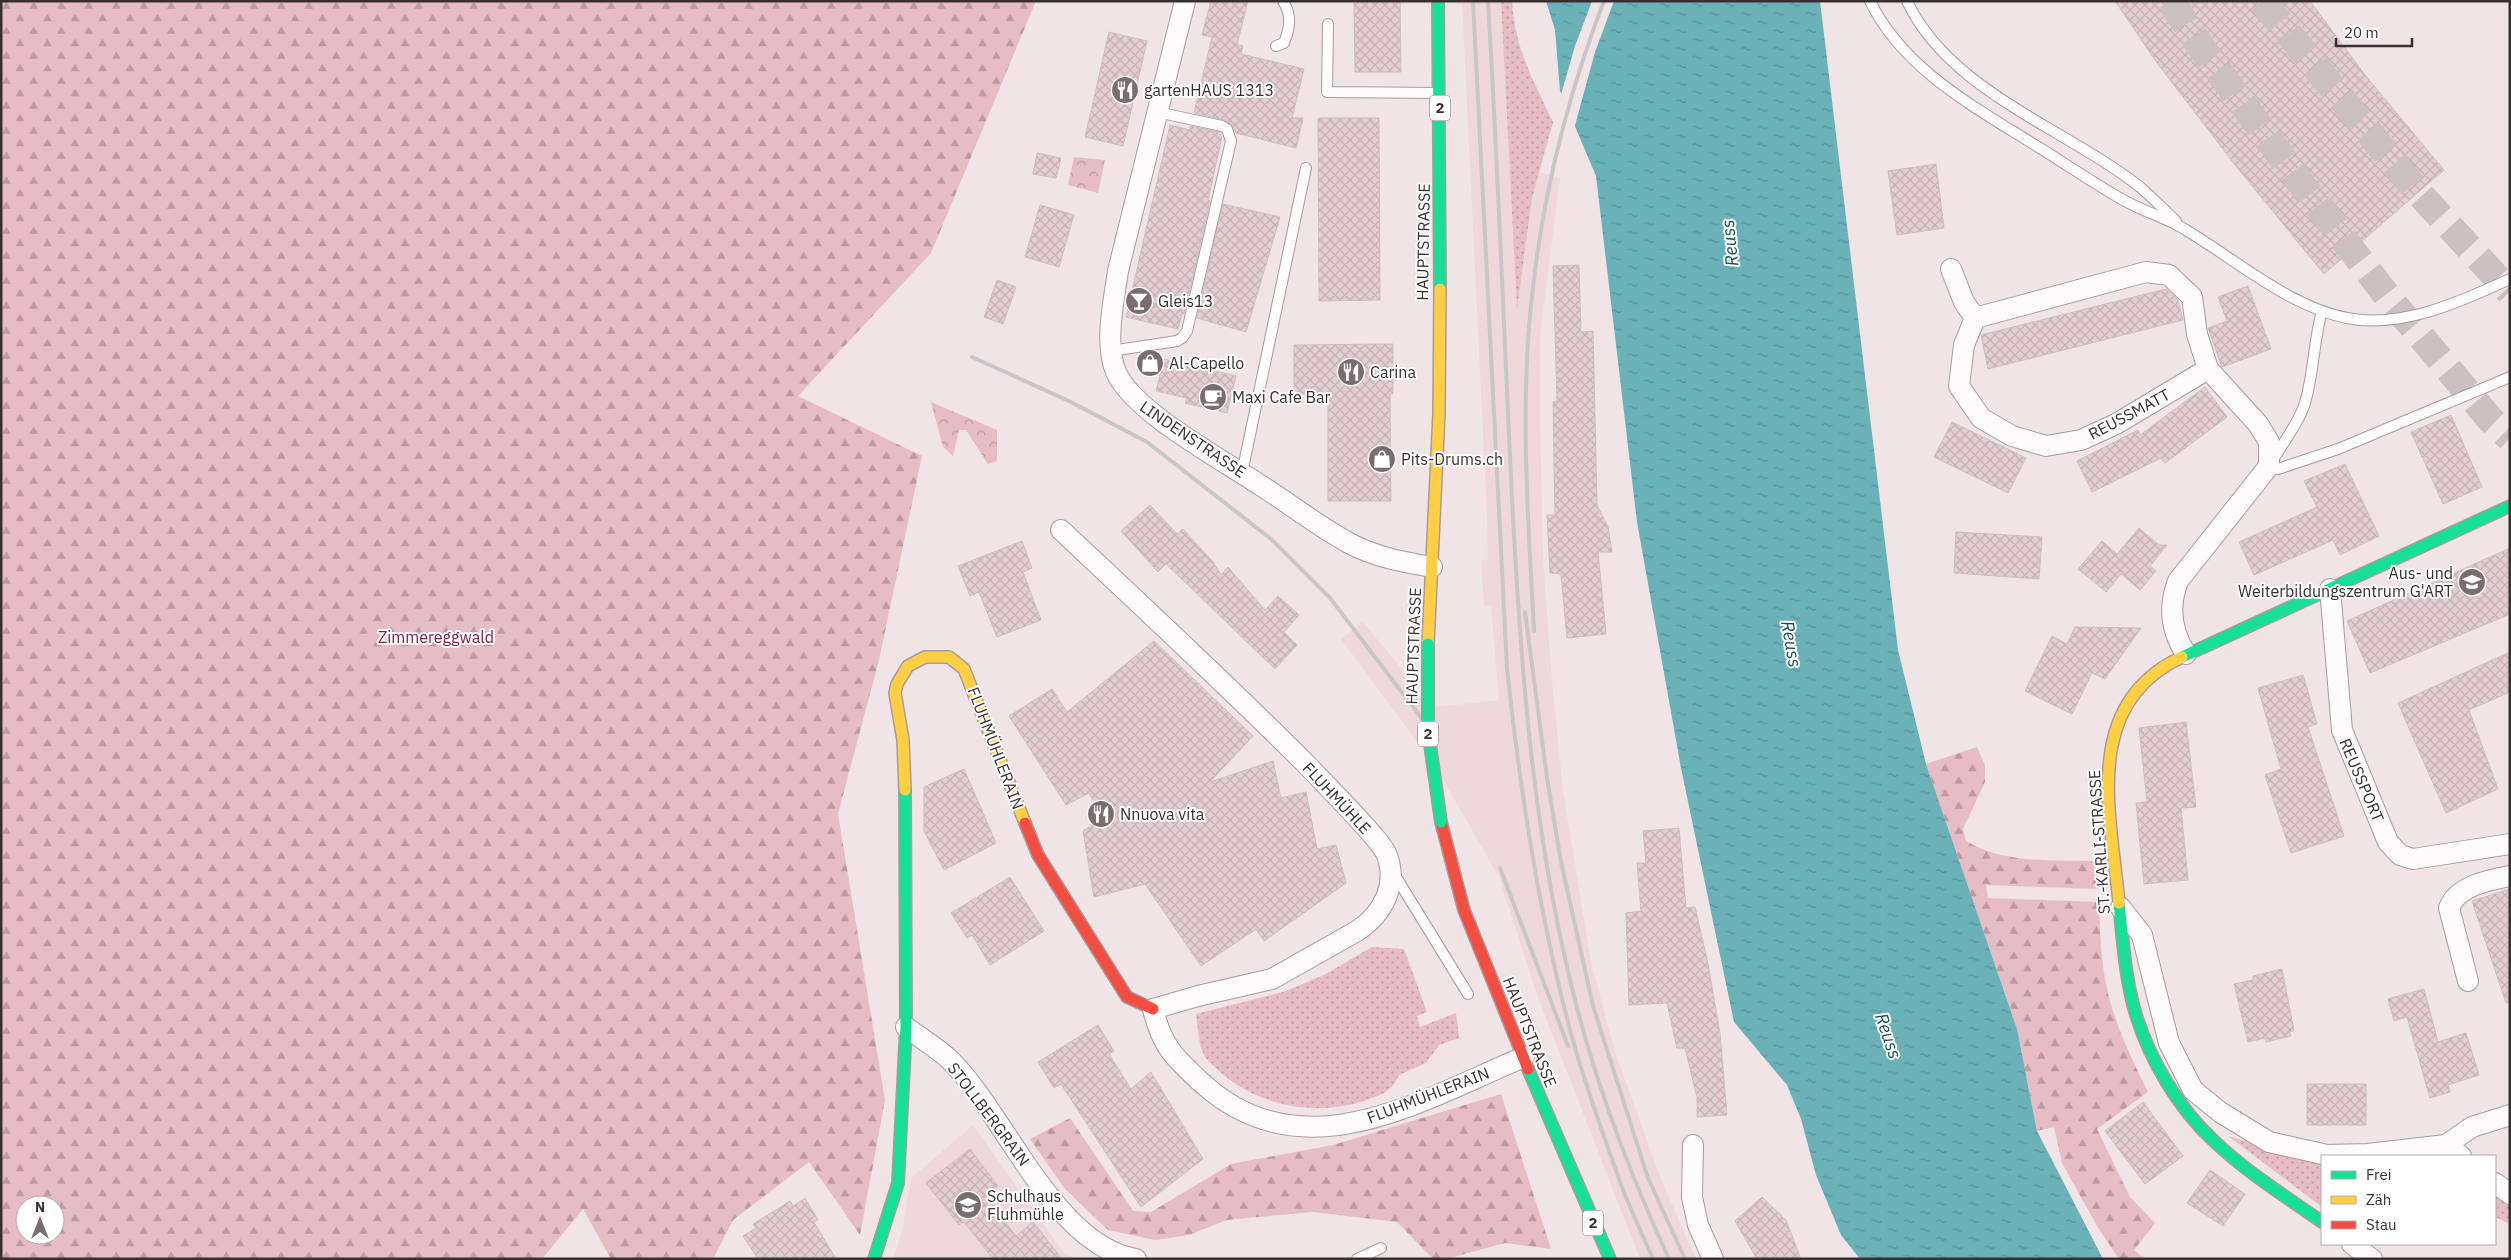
<svg xmlns="http://www.w3.org/2000/svg" width="2511" height="1260" font-family="'IBM Plex Sans',sans-serif">
	<defs>
		<pattern id="grass-dots" width="8" height="8" patternUnits="userSpaceOnUse" patternTransform="scale(1.25)"><rect width="8" height="8" fill="#e7bdc5"/><path d="M2 2h.1M6 6h.1" fill="none" stroke="#bc9aa0" stroke-width="1.8" stroke-linecap="round"/></pattern>
		<pattern id="forest-firs" width="22" height="20" patternUnits="userSpaceOnUse" patternTransform="scale(1.25)"><rect width="22" height="20" fill="#e7bdc5"/><path d="M5 1l3.5 6h-7zM16 11l3.5 6h-7z" fill="#bc9aa0"/></pattern>
		<pattern id="park-crowns" width="20" height="18" patternUnits="userSpaceOnUse" patternTransform="scale(1.25)"><rect width="20" height="18" fill="#e7bdc5"/><path d="M2 6a3 3 0 1 1 6 0M12 15a3 3 0 1 1 6 0" fill="none" stroke="#bc9aa0"/></pattern>
		<pattern id="water-ripples" width="26" height="14" patternUnits="userSpaceOnUse" patternTransform="scale(1.25)"><rect width="26" height="14" fill="#6ab2b8"/><path d="M2 4q2-2 4 0t4 0M15 11q2-2 4 0t4 0" fill="none" stroke="#589196"/></pattern>
		<pattern id="building-cross-hatch" width="8" height="8" patternUnits="userSpaceOnUse" patternTransform="scale(1.25)"><rect width="8" height="8" fill="#e4cdd2"/><path d="M0 0l8 8M0 8l8-8" fill="none" stroke="#c4b0b5"/></pattern>
	</defs>
	<rect width="100%" height="100%" fill="#f0e4e6"/>
	<!-- built -->
	<path fill="#efd8dc" d="M 1462,1 L 1501,1 L 1517,306 L 1532,198 L 1539,172 L 1560,178 L 1540,335 L 1540,421 L 1543,558 L 1552,682 L 1563,791 L 1591,962 L 1615,1052 L 1661,1179 L 1696,1259 L 1640,1259 L 1537,995 L 1499,877 L 1434,764 L 1341,639 L 1363,622 L 1397,663 L 1427,708 L 1499,700 L 1491,607 L 1484,605 L 1481,561 L 1488,559 L 1487,516 Z
		M 973,1125 L 1064,1253 L 1075,1259 L 893,1259 L 902,1232 L 911,1178 Z"/>
	<!-- grass -->
	<path fill="url(#grass-dots)" d="M 1501,1 L 1512,1 C 1515,49 1533,80 1553,122 L 1532,198 L 1517,309 Z
		M 1372,947 L 1404,949 L 1427,1012 L 1417,1016 L 1420,1027 L 1456,1013 L 1459,1038 L 1439,1045 L 1426,1063 L 1399,1075 C 1391,1092 1382,1095 1364,1101 C 1313,1117 1256,1106 1217,1069 C 1213,1065 1206,1060 1204,1055 C 1198,1043 1198,1026 1196,1014 L 1283,992 L 1324,975 Z
		M 2228,1136 L 2322,1163 L 2322,1207 Z
		M 2495,1194 L 2510,1205 L 2510,1224 L 2495,1217 Z"/>
	<!-- forest -->
	<path fill="url(#forest-firs)" fill-rule="evenodd" d="M 1,1 L 1036,1 L 931,253 L 798,396 L 922,456 L 879,660 L 838,814 L 885,1100 L 860,1235 L 809,1162 L 733,1220 L 713,1259 L 611,1259 L 583,1209 L 542,1259 L 1,1259 ZM 25,1205 L 55,1205 L 55,1235 L 25,1235 Z
		M 1977,747 L 1985,765 L 1985,782 L 1963,829 L 1966,841 C 2004,864 2051,860 2094,861 L 2097,889 L 1986,885 L 1988,898 L 2099,902 C 2100,935 2101,972 2111,1004 C 2120,1035 2134,1064 2148,1092 L 2097,1129 L 2130,1197 L 2155,1223 L 2134,1250 L 2145,1259 L 2119,1259 L 2097,1226 L 2062,1163 L 2054,1127 L 2037,1131 L 2017,1029 L 1926,764 Z
		M 1501,1094 L 1551,1249 L 1505,1243 L 1446,1259 L 1433,1259 L 1397,1222 L 1313,1212 L 1227,1220 L 1189,1235 L 1155,1240 L 1108,1230 L 1065,1189 L 1030,1139 L 1070,1118 L 1133,1211 L 1151,1212 L 1231,1164 L 1333,1145 Z"/>
	<!-- park -->
	<path fill="url(#park-crowns)" d="M 1074,157 L 1105,160 L 1098,193 L 1068,185 Z
		M 931,402 L 997,430 L 997,461 L 988,464 L 966,430 L 959,430 L 953,456 L 943,447 Z"/>
	<!-- water -->
	<path fill="url(#water-ripples)" d="M 1546,1 L 1820,1 L 1898,650 L 1926,764 L 2017,1029 L 2037,1131 L 2103,1259 L 1860,1259 L 1841,1235 L 1816,1175 L 1801,1119 L 1787,1085 L 1734,1022 L 1681,768 L 1637,522 L 1596,176 L 1560,91 L 1555,30 Z"/>
	<!-- pier -->
	<path fill="#f0e4e6" d="M 1592,1 L 1614,1 L 1595,52 L 1574,129 L 1560,98 L 1575,46 Z"/>
	<!-- building -->
	<path fill="url(#building-cross-hatch)" stroke="#c8bfc1" d="M 1211,1 L 1248,1 L 1237,45 L 1243,46 L 1241,54 L 1304,69 L 1292,118 L 1303,118 L 1296,148 L 1236,133 L 1233,126 L 1225,120 L 1194,113 L 1212,37 L 1202,35 Z
		M 1354,1 L 1400,1 L 1401,72 L 1355,72 Z
		M 2115,1 L 2310,1 L 2365,75 L 2444,170 L 2324,274 L 2239,170 L 2157,63 Z
		M 1109,32 L 1147,41 L 1123,146 L 1085,137 Z
		M 1318,118 L 1379,118 L 1380,300 L 1319,301 Z
		M 1170,125 L 1190,130 L 1190,126 L 1219,132 L 1222,137 L 1208,200 L 1210,201 L 1184,314 L 1182,314 L 1178,329 L 1126,317 Z
		M 1037,153 L 1061,158 L 1056,178 L 1033,174 Z
		M 1936,164 L 1944,228 L 1897,235 L 1888,171 Z
		M 1223,204 L 1280,217 L 1246,332 L 1197,318 Z
		M 1040,205 L 1074,215 L 1059,267 L 1025,257 Z
		M 1579,265 L 1581,332 L 1593,331 L 1597,505 L 1608,527 L 1612,552 L 1598,552 L 1606,634 L 1567,638 L 1561,574 L 1550,573 L 1547,515 L 1555,515 L 1553,402 L 1557,401 L 1553,266 Z
		M 997,280 L 1016,287 L 1003,324 L 984,317 Z
		M 2248,286 L 2271,349 L 2222,367 L 2208,328 L 2227,321 L 2218,297 Z
		M 2166,289 L 2178,300 L 2183,320 L 1988,369 L 1981,335 Z
		M 1393,344 L 1393,394 L 1390,394 L 1391,501 L 1328,501 L 1328,394 L 1294,394 L 1294,345 Z
		M 1164,359 L 1236,376 L 1227,413 L 1185,403 L 1187,398 L 1156,391 Z
		M 2205,387 L 2227,417 L 2165,463 L 2161,458 L 2092,492 L 2077,461 L 2138,430 L 2140,435 Z
		M 2451,415 L 2482,487 L 2443,504 L 2411,432 Z
		M 1952,422 L 2026,458 L 2008,493 L 1934,457 Z
		M 2345,464 L 2379,536 L 2340,555 L 2333,540 L 2254,575 L 2239,542 L 2317,507 L 2304,481 Z
		M 1150,505 L 1177,534 L 1183,529 L 1213,562 L 1221,575 L 1228,567 L 1265,610 L 1278,596 L 1299,615 L 1284,632 L 1297,645 L 1275,669 L 1166,564 L 1158,572 L 1121,531 Z
		M 2139,528 L 2159,545 L 2167,545 L 2150,566 L 2156,571 L 2140,590 L 2121,574 L 2106,592 L 2078,569 L 2102,541 L 2117,554 Z
		M 1956,532 L 2042,537 L 2039,579 L 1954,573 Z
		M 1022,541 L 1032,568 L 1023,572 L 1041,620 L 997,637 L 979,592 L 970,596 L 958,566 Z
		M 2510,548 L 2510,614 L 2370,673 L 2347,621 Z
		M 2075,627 L 2141,628 L 2105,679 L 2092,673 L 2072,714 L 2025,691 L 2052,636 L 2067,644 Z
		M 1154,641 L 1253,736 L 1210,782 L 1273,761 L 1281,798 L 1306,792 L 1317,849 L 1336,845 L 1346,883 L 1264,941 L 1256,929 L 1201,966 L 1145,884 L 1094,897 L 1083,831 L 1103,818 L 1089,793 L 1066,805 L 1009,716 L 1052,689 L 1067,712 Z
		M 2510,652 L 2510,692 L 2469,710 L 2498,789 L 2446,813 L 2398,703 Z
		M 2303,675 L 2317,724 L 2308,727 L 2344,836 L 2291,853 L 2265,775 L 2281,769 L 2258,688 Z
		M 2186,722 L 2196,807 L 2181,808 L 2188,880 L 2144,884 L 2136,803 L 2147,802 L 2139,728 Z
		M 964,769 L 996,843 L 944,870 L 924,831 L 924,787 Z
		M 1679,828 L 1686,908 L 1695,907 L 1708,964 L 1720,1033 L 1727,1115 L 1697,1117 L 1697,1097 L 1685,1048 L 1677,1048 L 1667,1003 L 1629,1005 L 1626,913 L 1641,911 L 1637,863 L 1646,863 L 1643,831 Z
		M 1010,877 L 1044,931 L 990,965 L 972,935 L 967,938 L 951,913 Z
		M 2510,889 L 2510,1002 L 2506,1003 L 2472,901 Z
		M 2282,969 L 2294,1031 L 2289,1032 L 2291,1036 L 2266,1042 L 2265,1038 L 2248,1042 L 2234,984 L 2253,980 L 2253,976 Z
		M 2424,989 L 2438,1042 L 2466,1033 L 2479,1075 L 2448,1085 L 2450,1092 L 2430,1098 L 2407,1017 L 2394,1021 L 2388,999 Z
		M 1098,1025 L 1114,1051 L 1109,1054 L 1131,1089 L 1151,1072 L 1203,1159 L 1141,1207 L 1061,1084 L 1054,1088 L 1038,1062 Z
		M 2307,1084 L 2366,1084 L 2366,1125 L 2307,1125 Z
		M 2143,1102 L 2183,1156 L 2145,1184 L 2105,1131 Z
		M 970,1149 L 998,1186 L 985,1196 L 1016,1236 L 1033,1222 L 1062,1259 L 993,1259 L 964,1222 L 959,1225 L 926,1183 Z
		M 2210,1170 L 2245,1194 L 2223,1226 L 2187,1203 Z
		M 1762,1197 L 1786,1220 L 1801,1259 L 1757,1259 L 1735,1221 Z
		M 805,1198 L 818,1220 L 814,1222 L 836,1259 L 758,1259 L 743,1236 L 756,1228 L 753,1224 L 779,1208 L 790,1201 L 793,1206 Z"/>
	<g fill="none" stroke-linecap="round" stroke-linejoin="round">
		<!-- highway-tunnel -->
		<path stroke="#cbc0c2" stroke-width="28" stroke-dasharray="28 14" stroke-linecap="butt" d="M 2171,1 L 2198,43 L 2297,178 L 2387,296 L 2490,419 L 2510,438
			M 2262,1 L 2416,190 L 2510,292"/>
		<!-- lane casing -->
		<g stroke="#a69c9e" stroke-width="12">
			<path id="lane" d="M 1870,1 C 1903,69 1973,106 2035,145 C 2065,163 2094,184 2125,201 C 2145,212 2167,218 2186,230 C 2236,260 2290,307 2347,318 C 2402,329 2462,301 2510,279
				M 1907,1 C 1949,91 2065,128 2140,187 C 2152,197 2164,210 2176,221
				M 1328,24 L 1327,92 L 1439,93
				M 1276,46 L 1284,43 C 1290,28 1292,15 1283,1
				M 2322,311 C 2313,343 2314,375 2304,406 C 2297,426 2280,447 2269,466 L 2278,469 L 2338,449 L 2510,377
				M 1111,351 L 1177,341 L 1182,338 L 1187,331 L 1231,141 L 1227,129 L 1222,126 L 1157,112
				M 1242,473 L 1306,168
				M 1393,872 L 1468,994
				M 1357,1259 L 1381,1248"/>
		</g>
		<!-- street casing -->
		<g stroke="#a69c9e" stroke-width="22">
			<path id="street" d="M 1185,1 L 1118,271 C 1114,300 1104,344 1116,372 C 1133,412 1223,460 1260,485 C 1290,504 1318,526 1349,543 C 1375,557 1403,562 1432,567
				M 1951,269 L 1964,302 L 1975,318 L 2146,272 L 2169,275 L 2192,297 L 2197,334 L 2208,369 L 2258,424 L 2269,442 L 2269,466 L 2178,581 C 2168,607 2171,631 2186,654
				M 1975,318 L 1964,345 L 1959,386 L 1981,418 L 2012,436 L 2046,446 L 2081,440 L 2116,424 L 2208,369
				M 1061,530 C 1143,607 1226,684 1305,763 C 1327,786 1349,808 1370,832 C 1376,839 1382,845 1386,853 C 1399,884 1383,914 1357,931 L 1272,979 L 1198,996 L 1153,1009 C 1162,1047 1175,1058 1202,1083 C 1303,1175 1421,1100 1524,1057
				M 2330,589 L 2342,730 L 2388,842 L 2400,855 L 2413,859 L 2510,844
				M 2121,908 L 2142,935 L 2169,1043 L 2193,1090 L 2220,1112 L 2269,1142 L 2327,1155 L 2368,1154 L 2446,1145 L 2461,1156
				M 2468,981 L 2449,908 C 2457,886 2489,880 2510,876
				M 906,1027 C 920,1038 938,1048 951,1061 C 1006,1116 1055,1246 1136,1259
				M 1693,1145 L 1692,1197 L 1698,1225 L 1713,1259
				M 2446,1145 L 2472,1127 L 2510,1115
				M 2495,1183 L 2510,1194
				M 2352,1244 L 2372,1259"/>
		</g>
		<!-- fast casing -->
		<g stroke="#a69c9e" stroke-width="14">
			<path id="fast" d="M 1438,1 L 1440,289
				M 2182,657 L 2510,506
				M 2119,903 C 2123,941 2125,979 2136,1015 C 2150,1060 2179,1109 2213,1140 C 2246,1172 2285,1196 2322,1222
				M 1528,1069 L 1610,1259
				M 874,1259 L 898,1183 L 906,1027 L 905,790"/>
		</g>
		<!-- slow casing -->
		<g stroke="#a69c9e" stroke-width="14">
			<path id="slow" d="M 1428,644 L 1439,413 L 1440,289
				M 905,790 L 903,740 L 895,693 L 897,684 L 908,666 L 925,657 L 949,657 L 964,669 L 1025,823
				M 2119,903 C 2111,815 2080,704 2182,657"/>
		</g>
		<!-- jam casing -->
		<g stroke="#a69c9e" stroke-width="14">
			<path id="jam" d="M 1441,822 L 1464,910 L 1528,1069
				M 1025,823 L 1038,855 L 1127,997 L 1153,1009"/>
		</g>
		<!-- lane -->
		<use href="#lane" stroke="#fdfbfb" stroke-width="10"/>
		<!-- street -->
		<use href="#street" stroke="#fdfbfb" stroke-width="20"/>
		<!-- fast -->
		<use href="#fast" stroke="#16e098" stroke-width="11"/>
		<!-- slow -->
		<use href="#slow" stroke="#ffcf43" stroke-width="11"/>
		<!-- jam -->
		<use href="#jam" stroke="#f24e42" stroke-width="11"/>
		<!-- rail -->
		<path stroke="#c9c6c7" stroke-width="4" d="M 1473,1 L 1507,668 C 1520,792 1539,916 1572,1037 C 1587,1092 1607,1145 1626,1198
			M 1488,1 C 1497,153 1503,305 1510,457 C 1519,650 1531,844 1583,1030 C 1605,1108 1635,1185 1669,1259
			M 972,357 L 1071,402 L 1147,442 L 1271,539 L 1330,598 L 1423,720
			M 1525,612 L 1547,778 L 1561,862 L 1593,1006 L 1648,1178 L 1685,1259
			M 1534,631 C 1528,517 1519,401 1533,287 C 1544,190 1569,92 1604,1
			M 1500,868 L 1568,1046
			M 1624,1193 L 1653,1259"/>
		<!-- fast-bridge casing -->
		<g stroke="#a69c9e" stroke-width="14" stroke-linecap="butt">
			<path id="fast-bridge" d="M 1428,644 L 1428,730 L 1441,822"/>
		</g>
		<!-- fast-bridge -->
		<use href="#fast-bridge" stroke="#16e098" stroke-width="11"/>
	</g>
	<!-- icons -->
	<defs>
		<g id="restaurant-disc" transform="scale(1.4375)"><circle r="9.5" fill="#786e70" stroke="#fff"/><path d="M-5-6h1v4h1v-4h1v4h1v-4h1v5L-1.5 .5V6h-2V.5L-5-1ZM5-6V6H3V1.5H1.5Q1.5-4 5-6Z" fill="#fff"/></g>
		<g id="bar-disc" transform="scale(1.4375)"><circle r="9.5" fill="#786e70" stroke="#fff"/><path d="M-6-5H6L.8 .8V4.5H3.5V6h-7V4.5H-.8V.8Z" fill="#fff"/></g>
		<g id="shop-disc" transform="scale(1.4375)"><circle r="9.5" fill="#786e70" stroke="#fff"/><path d="M-5-2.5h2.3a2.7 3.5 0 0 1 5.4 0H5L5.5 6h-11ZM-1.5-2.5h3a1.5 2.3 0 0 0-3 0Z" fill="#fff"/></g>
		<g id="cafe-disc" transform="scale(1.4375)"><circle r="9.5" fill="#786e70" stroke="#fff"/><path d="M-5.5-4.5H6V0H3Q3 3.5 0 3.5H-2.5Q-5.5 3.5-5.5 0ZM3-3.2v2h1.7v-2ZM-6 4.5H4V6H-6Z" fill="#fff"/></g>
		<g id="school-disc" transform="scale(1.4375)"><circle r="9.5" fill="#786e70" stroke="#fff"/><path d="M0-5L7-2L0 1L-7-2ZM-4 1L0 2.5L4 1V4Q0 6-4 4Z" fill="#fff"/></g>
	</defs>
	<g fill-rule="evenodd">
		<use href="#restaurant-disc" x="1125" y="90"/>
		<use href="#bar-disc" x="1139" y="301"/>
		<use href="#shop-disc" x="1150" y="363"/>
		<use href="#restaurant-disc" x="1351" y="372"/>
		<use href="#cafe-disc" x="1213" y="397"/>
		<use href="#shop-disc" x="1382" y="459"/>
		<use href="#school-disc" x="2472" y="582"/>
		<use href="#restaurant-disc" x="1101" y="814"/>
		<use href="#school-disc" x="968" y="1205"/>
	</g>
	<g text-anchor="middle" stroke-width="4" stroke-linejoin="round" paint-order="stroke">
		<!-- shield labels -->
		<g fill="#fff" stroke="#746d6e" stroke-width="1">
			<rect x="1430" y="95.5" width="20" height="25" rx="4"/>
			<rect x="1418" y="721.5" width="20" height="25" rx="4"/>
			<rect x="1583" y="1210.5" width="20" height="25" rx="4"/>
		</g>
		<g font-size="15" font-weight="bold" fill="#382f30">
			<text x="1440" y="113">2</text>
			<text x="1428" y="739">2</text>
			<text x="1593" y="1228">2</text>
		</g>
		<!-- poi labels -->
		<g font-size="16" fill="#382f30" stroke="#fff" text-anchor="start">
			<text x="1144" y="96">gartenHAUS 1313</text>
			<text x="1158" y="307">Gleis13</text>
			<text x="1169" y="369">Al-Capello</text>
			<text x="1370" y="378">Carina</text>
			<text x="1232" y="403">Maxi Cafe Bar</text>
			<text x="1401" y="465">Pits-Drums.ch</text>
			<text x="2453" y="579" text-anchor="end">Aus- und<tspan x="2453" dy="18">Weiterbildungszentrum G'ART</tspan></text>
			<text x="1120" y="820">Nnuova vita</text>
			<text x="987" y="1202">Schulhaus<tspan x="987" dy="18">Fluhmühle</tspan></text>
		</g>
		<!-- street labels -->
		<g font-size="16" fill="#382f30" stroke="#fff">
			<text transform="translate(1423 242) rotate(-89)" y="6">HAUPTSTRASSE</text>
			<text transform="translate(2129 414) rotate(-28)" y="6">REUSSMATT</text>
			<text transform="translate(1193 439) rotate(34)" y="6">LINDENSTRASSE</text>
			<text transform="translate(1413 646) rotate(-88)" y="6">HAUPTSTRASSE</text>
			<text transform="translate(996 748) rotate(69)" y="6">FLUHMÜHLERAIN</text>
			<text transform="translate(2362 780) rotate(67)" y="6">REUSSPORT</text>
			<text transform="translate(1337 798) rotate(47)" y="6">FLUHMÜHLE</text>
			<text transform="translate(2099 842) rotate(-94)" y="6">ST.-KARLI-STRASSE</text>
			<text transform="translate(1530 1032) rotate(68)" y="6">HAUPTSTRASSE</text>
			<text transform="translate(1428 1095) rotate(-21)" y="6">FLUHMÜHLERAIN</text>
			<text transform="translate(989 1114) rotate(53)" y="6">STOLLBERGRAIN</text>
		</g>
		<!-- park labels -->
		<g font-size="16" fill="#89183f" stroke="#fff">
			<text x="436" y="643">Zimmereggwald</text>
		</g>
		<!-- water labels -->
		<g font-size="18" font-style="italic" fill="#104e52" stroke="#fff">
			<text transform="translate(1730 243) rotate(-96)" y="6">Reuss</text>
			<text transform="translate(1791 644) rotate(80)" y="6">Reuss</text>
			<text transform="translate(1888 1036) rotate(71)" y="6">Reuss</text>
		</g>
	</g>
	<!-- border -->
	<rect width="2511" height="1260" fill="none" stroke="#382f30" stroke-width="5"/>
	<!-- legend -->
	<rect x="2321" y="1155" width="175" height="90" fill="#ffffff" stroke="#afacac"/>
	<rect x="2331" y="1171" width="25" height="8" fill="#16e098" stroke="#afacac"/>
	<text x="2366" y="1180" font-size="15" fill="#382f30">Frei</text>
	<rect x="2331" y="1196" width="25" height="8" fill="#ffcf43" stroke="#afacac"/>
	<text x="2366" y="1205" font-size="15" fill="#382f30">Zäh</text>
	<rect x="2331" y="1221" width="25" height="8" fill="#f24e42" stroke="#afacac"/>
	<text x="2366" y="1230" font-size="15" fill="#382f30">Stau</text>
	<!-- north arrow -->
	<g transform="translate(40 1220)"><circle r="24" fill="#ffffff" stroke="#afacac"/>
	<path d="M0-4L9 19L0 12L-9 19Z" fill="#786e70"/>
	<text y="-8" font-size="14" font-weight="bold" text-anchor="middle" fill="#382f30">N</text>
	</g>
	<!-- scale -->
	<path d="M2336 38v8h76v-8" fill="none" stroke="#382f30" stroke-width="2.5"/>
	<text x="2344" y="38" font-size="15" fill="#382f30" stroke="#ffffff" stroke-width="4" paint-order="stroke">20 m</text>
</svg>
